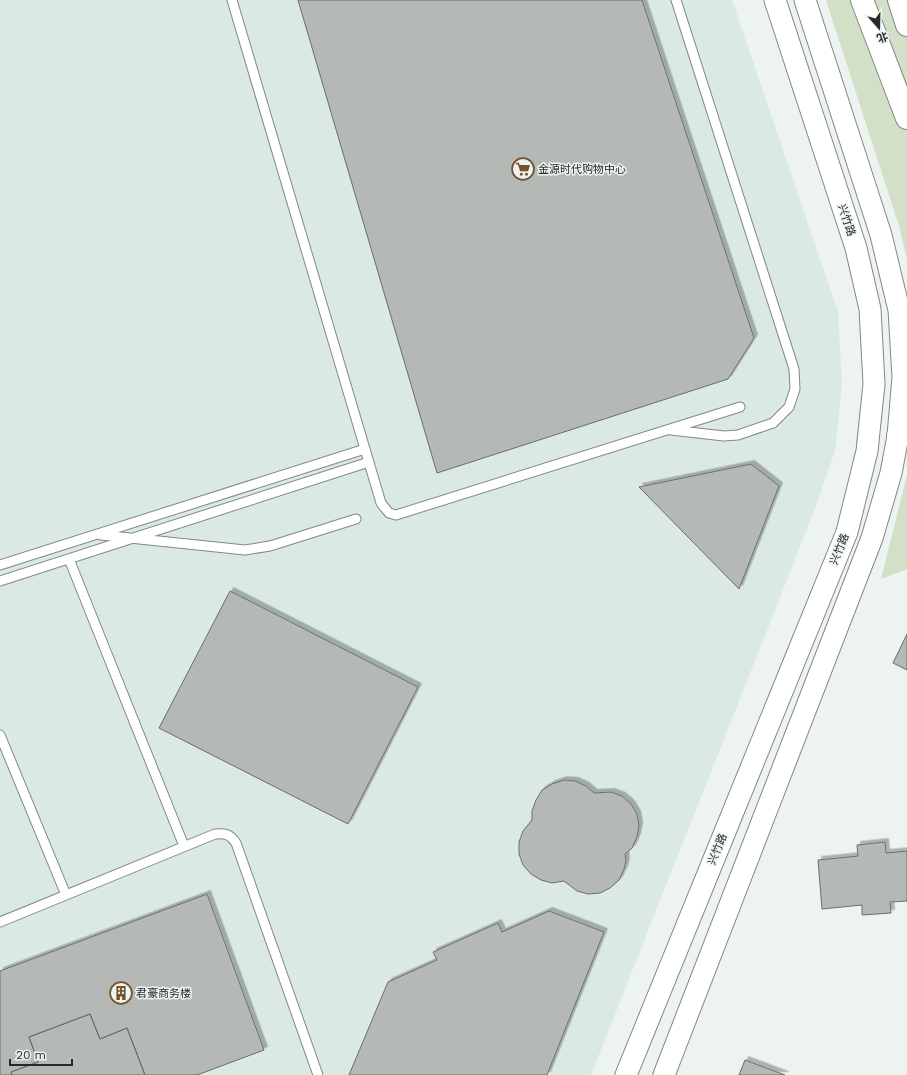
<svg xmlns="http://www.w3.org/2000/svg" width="907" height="1075" font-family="'Work Sans','Noto Sans SC',sans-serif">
	<defs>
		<filter id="shadow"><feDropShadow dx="3.5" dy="-3.5" stdDeviation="0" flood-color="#0004"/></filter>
	</defs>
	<rect width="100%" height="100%" fill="#ecf3f0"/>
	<!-- built -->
	<path fill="#dae9e3" d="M 0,0 L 732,0 L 838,312 L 842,385 L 835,451 L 813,514 L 591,1075 L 0,1075 Z"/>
	<!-- green -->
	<path fill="#d2e0c7" d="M 826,0 L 907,0 L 907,259 L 899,226 Z
		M 907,475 L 907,569 L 881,579 Z"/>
	<!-- building -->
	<path fill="#b4b9b5" stroke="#6a6e6b" filter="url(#shadow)" d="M 298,0 L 642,0 L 754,338 L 728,379 L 437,473 Z
		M 751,464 L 779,486 L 739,589 L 639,487 Z
		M 230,591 L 418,687 L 348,824 L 159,728 Z
		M 907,634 L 907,670 L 893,663 Z
		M 564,780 L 575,781 L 586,786 L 594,793 L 611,792 L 622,796 L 631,804 L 637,814 L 639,826 L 637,837 L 632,848 L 625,854 L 626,861 L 624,869 L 619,880 L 610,888 L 600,893 L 588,894 L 577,891 L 564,881 L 552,883 L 541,880 L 531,874 L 523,865 L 519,854 L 519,842 L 523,831 L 532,820 L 532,811 L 536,800 L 542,790 L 552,784 Z
		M 885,842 L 886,853 L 907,851 L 907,901 L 890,902 L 891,913 L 862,915 L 862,905 L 822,909 L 818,860 L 858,856 L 857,845 Z
		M 207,894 L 264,1050 L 197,1075 L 145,1075 L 127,1028 L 100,1039 L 90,1014 L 29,1037 L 38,1062 L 11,1072 L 12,1075 L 0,1075 L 0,971 Z
		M 549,911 L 604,932 L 547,1075 L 349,1075 L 388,982 L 437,960 L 433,952 L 498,923 L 502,932 Z
		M 90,1014 L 100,1039 L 127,1028 L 145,1075 L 12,1075 L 11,1072 L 38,1062 L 29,1037 Z
		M 745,1060 L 785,1075 L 739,1075 Z"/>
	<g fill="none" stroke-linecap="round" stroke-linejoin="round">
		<!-- service casing -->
		<g stroke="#828886" stroke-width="11">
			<path id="service" d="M 232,0 L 381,503 L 389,513 L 396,515 L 740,407
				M 671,430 L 724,436 L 738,435 L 773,423 L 789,407 L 795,389 L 794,369 L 676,0
				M 101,535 L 245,550 L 270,546 L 356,519
				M 69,559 L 184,846
				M 0,565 L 365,449
				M 0,581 L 369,462
				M 0,735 L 66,895
				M 0,922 L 215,834 C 225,833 230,834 236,843 L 318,1075"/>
		</g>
		<!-- tertiary casing -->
		<g stroke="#828886" stroke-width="23">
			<path id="tertiary" d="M 626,1075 L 847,532 L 867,451 L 874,384 L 870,309 L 856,248 L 775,0
				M 664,1075 L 872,538 L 891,473 L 898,436 L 903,377 L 899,310 L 881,235 L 805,0"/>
		</g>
		<!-- trunk casing -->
		<g stroke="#828886" stroke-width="24">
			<path id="trunk" d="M 862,0 L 907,118
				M 899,0 L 907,25
				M 898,436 L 907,430"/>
		</g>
		<!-- service -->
		<use href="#service" stroke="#fff" stroke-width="9"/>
		<!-- tertiary -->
		<use href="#tertiary" stroke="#fff" stroke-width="21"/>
		<!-- trunk -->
		<use href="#trunk" stroke="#fff" stroke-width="22"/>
	</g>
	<!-- icons -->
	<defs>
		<g id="supermarket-ring" transform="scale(1.15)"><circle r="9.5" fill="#ecf3f0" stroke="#735129" stroke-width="1.5"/><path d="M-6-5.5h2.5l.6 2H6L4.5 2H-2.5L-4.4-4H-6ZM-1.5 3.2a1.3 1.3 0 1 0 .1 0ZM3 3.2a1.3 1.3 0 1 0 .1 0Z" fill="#735129"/></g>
		<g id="building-ring" transform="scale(1.15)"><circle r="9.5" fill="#ecf3f0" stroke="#735129" stroke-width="1.5"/><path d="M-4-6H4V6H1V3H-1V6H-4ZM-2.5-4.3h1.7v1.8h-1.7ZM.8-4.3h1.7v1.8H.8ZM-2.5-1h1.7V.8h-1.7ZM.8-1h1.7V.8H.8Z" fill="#735129"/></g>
	</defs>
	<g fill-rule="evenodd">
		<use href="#supermarket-ring" x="523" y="169"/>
		<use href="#building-ring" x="121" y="993"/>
	</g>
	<g text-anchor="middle" stroke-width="3" stroke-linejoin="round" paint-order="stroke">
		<!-- poi labels -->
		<g font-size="11" fill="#282a2a" stroke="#ecf3f0" text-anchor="start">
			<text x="538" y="173">金源时代购物中心</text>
			<text x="136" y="997">君豪商务楼</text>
		</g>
		<!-- street labels -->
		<g font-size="11" fill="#282a2a" stroke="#ecf3f0">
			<text transform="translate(847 220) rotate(72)" y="4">兴竹路</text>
			<text transform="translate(839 549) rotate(-68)" y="4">兴竹路</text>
			<text transform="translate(717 849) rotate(-68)" y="4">兴竹路</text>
		</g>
	</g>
	<!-- north arrow -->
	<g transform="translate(879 28) rotate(160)" stroke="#ecf3f0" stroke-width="3" paint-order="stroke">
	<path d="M0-3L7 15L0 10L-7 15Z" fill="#282a2a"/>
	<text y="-6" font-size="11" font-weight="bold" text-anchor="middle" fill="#282a2a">北</text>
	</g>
	<!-- scale -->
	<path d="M10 1059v6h62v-6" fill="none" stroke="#282a2a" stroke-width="2"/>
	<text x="16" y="1059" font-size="12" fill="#282a2a" stroke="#ecf3f0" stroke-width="3" paint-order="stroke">20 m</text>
</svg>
